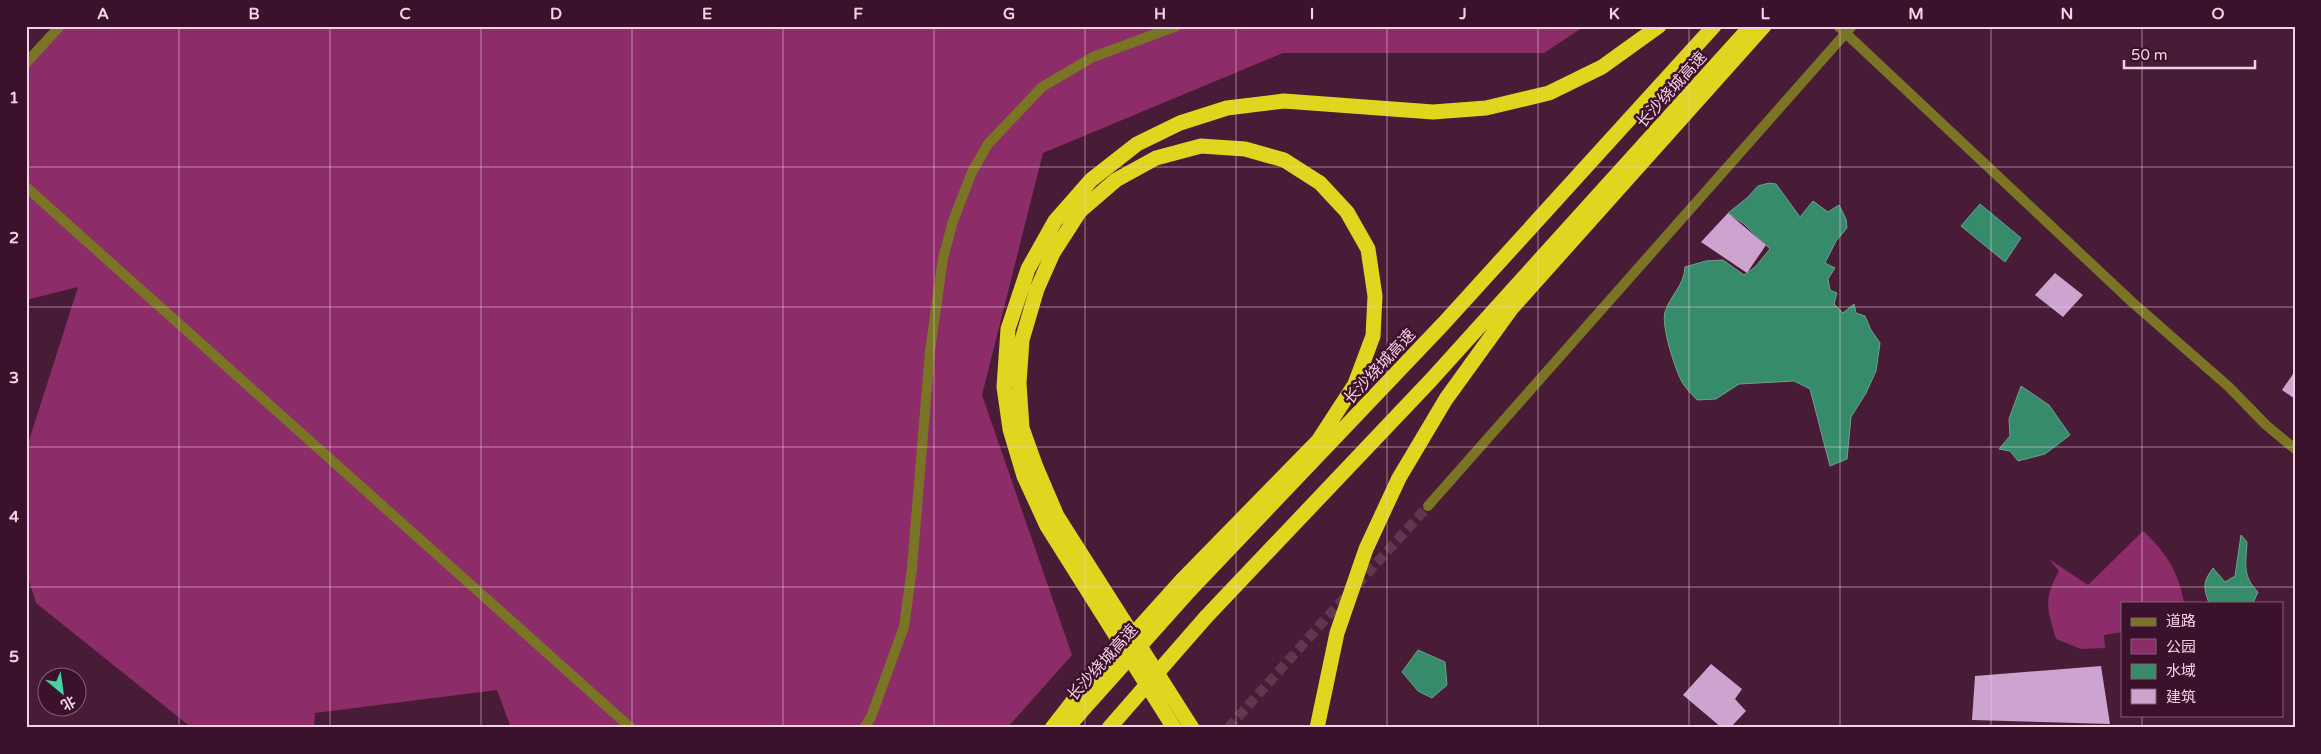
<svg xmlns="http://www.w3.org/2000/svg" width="2321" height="754" font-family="'Varela Round','Noto Sans SC',sans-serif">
	<rect width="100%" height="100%" fill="#481b36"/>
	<!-- green -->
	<path fill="#8c2d69" d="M 58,26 L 1585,26 L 1544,53 L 1283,53 L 1043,153 L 982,395 L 1072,655 L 1007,728 L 511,728 L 497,690 L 315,713 L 314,728 L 192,728 L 36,603 L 26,571 L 26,450 L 78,287 L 26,300 L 26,61 Z
		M 2143,531 C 2165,551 2179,572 2184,603 L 2122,603 L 2122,632 L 2104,635 L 2105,648 L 2081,649 L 2056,639 C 2047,608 2043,600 2059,571 L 2049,559 L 2088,585 Z"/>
	<!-- water -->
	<path fill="#368b6b" stroke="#6ea18f" d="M 1769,183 L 1776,184 L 1800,217 L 1813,201 L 1828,212 L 1839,205 L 1846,219 L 1847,228 L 1836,241 L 1825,263 L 1835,268 L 1828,279 L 1830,290 L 1837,293 L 1834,304 L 1843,313 L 1854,304 L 1856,313 L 1865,316 L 1871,330 L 1880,343 L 1876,371 L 1866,393 L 1851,417 L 1847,459 L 1830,466 L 1810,389 L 1794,381 L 1739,384 L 1716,399 L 1697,400 C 1692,394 1686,389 1682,382 C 1675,369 1661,326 1665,312 C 1671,294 1684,286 1685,267 L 1706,261 L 1723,260 L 1744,275 L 1755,267 L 1770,249 L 1744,224 L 1728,213 L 1747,198 L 1758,186 Z
		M 1980,204 L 2021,238 L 2005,262 L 1961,226 Z
		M 2021,386 L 2049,405 L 2070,435 L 2045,454 L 2018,461 L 2010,451 L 1999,449 L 2010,436 L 2009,419 Z
		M 2241,535 L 2247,542 C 2246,564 2242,576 2258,592 L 2253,603 L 2209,603 C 2203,587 2203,582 2213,568 L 2225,582 L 2235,576 Z
		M 1418,650 L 1445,662 L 1447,685 L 1432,698 L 1418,691 L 1402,672 Z"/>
	<!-- building -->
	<path fill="#cda3cf" d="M 1728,213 L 1766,245 L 1747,273 L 1701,242 Z
		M 2055,273 L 2083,295 L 2063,317 L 2035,295 Z
		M 2295,371 L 2295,399 L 2282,390 Z
		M 1711,664 L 1742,689 L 1735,699 L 1746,711 L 1730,728 L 1722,728 L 1683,695 Z
		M 2101,666 L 2110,724 L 1972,720 L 1975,676 Z"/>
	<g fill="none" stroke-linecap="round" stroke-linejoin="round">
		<!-- tertiary-tunnel -->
		<path stroke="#613750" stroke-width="10" stroke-dasharray="10 5" stroke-linecap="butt" d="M 1357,585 L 1428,506
			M 1228,728 L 1347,595"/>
		<!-- minor -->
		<path stroke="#7a7425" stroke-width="10" d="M 1838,26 L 2132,302 L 2229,387 L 2266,425 L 2295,449
			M 26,63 L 60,26
			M 26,187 L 631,728
			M 864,728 L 871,717 L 904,627 L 912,568 L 930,351 L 943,258 L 953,221 L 972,172 L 988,144 L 1042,87 L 1093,57 L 1177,26"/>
		<!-- tertiary -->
		<path stroke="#7a7425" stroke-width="10" d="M 1428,506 L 1852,26"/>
		<!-- motorway -->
		<path stroke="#e1d51f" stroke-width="15" d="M 1182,580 L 1318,441 L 1355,384 L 1373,336 L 1375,296 L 1368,249 L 1347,212 L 1320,183 L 1284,160 L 1245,149 L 1201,146 L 1156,158 L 1116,180 L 1080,211 L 1053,253 L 1037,289 L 1022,340 L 1019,383 L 1022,428 L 1036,467 L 1057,516 L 1192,728
			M 1190,590 L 1444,323 L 1714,26
			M 1206,617 L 1431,380 L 1751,26
			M 1052,728 L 1073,701
			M 1067,728 L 1080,713
			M 1174,728 L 1047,526 L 1024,476 L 1010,429 L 1004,387 L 1008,329 L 1028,269 L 1055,221 L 1091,180 L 1137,144 L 1180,123 L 1227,108 L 1284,101 L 1433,112 L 1486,108 L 1549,93 L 1602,67 L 1659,26
			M 1317,728 L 1337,633 L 1366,549 L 1399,478 L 1446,399 L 1511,309 L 1764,26"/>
		<!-- motorway-bridge -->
		<path stroke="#e1d51f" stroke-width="15" d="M 1073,701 L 1182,580
			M 1080,713 L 1190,590
			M 1109,728 L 1206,617"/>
	</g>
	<!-- grid -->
	<path fill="none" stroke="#f1d4e3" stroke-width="1" stroke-opacity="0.55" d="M 179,26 L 179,728M 330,26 L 330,728M 481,26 L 481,728M 632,26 L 632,728M 783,26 L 783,728M 934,26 L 934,728M 1085,26 L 1085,728M 1236,26 L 1236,728M 1387,26 L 1387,728M 1538,26 L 1538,728M 1689,26 L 1689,728M 1840,26 L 1840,728M 1991,26 L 1991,728M 2142,26 L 2142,603M 26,167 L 2295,167M 26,307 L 2295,307M 26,447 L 2295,447M 26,587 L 2295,587M 2142,715 L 2142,728"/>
	<g text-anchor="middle" stroke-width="5" stroke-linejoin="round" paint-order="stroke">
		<!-- street labels -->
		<g font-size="16" fill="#f1d4e3" stroke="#3c112c">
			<text transform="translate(1671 89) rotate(-48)" y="6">长沙绕城高速</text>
			<text transform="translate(1379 366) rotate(-47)" y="6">长沙绕城高速</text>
			<text transform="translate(1102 662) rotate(-48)" y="6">长沙绕城高速</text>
		</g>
	</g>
	<!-- border -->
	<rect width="2321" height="754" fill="none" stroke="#3c112c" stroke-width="55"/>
	<!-- legend -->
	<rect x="2121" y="602" width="162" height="115" fill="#3c112c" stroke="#845f75"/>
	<rect x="2131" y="618" width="25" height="8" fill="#7a7425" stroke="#845f75"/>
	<text x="2166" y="626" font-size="15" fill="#f1d4e3">道路</text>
	<rect x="2131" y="639" width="25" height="15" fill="#8c2d69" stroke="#845f75"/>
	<text x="2166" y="652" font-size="15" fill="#f1d4e3">公园</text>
	<rect x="2131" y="664" width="25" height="15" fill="#368b6b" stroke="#845f75"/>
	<text x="2166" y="676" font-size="15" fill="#f1d4e3">水域</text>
	<rect x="2131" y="689" width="25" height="15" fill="#cda3cf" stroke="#845f75"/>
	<text x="2166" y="702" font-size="15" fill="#f1d4e3">建筑</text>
	<!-- north arrow -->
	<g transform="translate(62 692) rotate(151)"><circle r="24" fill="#3c112c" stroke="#845f75"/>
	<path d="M0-4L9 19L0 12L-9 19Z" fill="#42d4a1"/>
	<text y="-8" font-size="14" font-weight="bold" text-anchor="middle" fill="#f1d4e3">北</text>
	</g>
	<!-- scale -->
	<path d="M2124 60v8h131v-8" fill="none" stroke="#f1d4e3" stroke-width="2.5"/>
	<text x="2131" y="60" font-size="15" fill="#f1d4e3" stroke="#3c112c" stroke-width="4" paint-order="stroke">50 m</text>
	<rect x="28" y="28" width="2266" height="698" fill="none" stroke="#f1d4e3" stroke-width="2"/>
	<g font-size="16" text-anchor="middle" font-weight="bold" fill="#f1d4e3">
		<text x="103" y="19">A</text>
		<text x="254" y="19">B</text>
		<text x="405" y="19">C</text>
		<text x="556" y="19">D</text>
		<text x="707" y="19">E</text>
		<text x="858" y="19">F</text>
		<text x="1009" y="19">G</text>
		<text x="1160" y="19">H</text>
		<text x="1312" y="19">I</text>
		<text x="1463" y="19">J</text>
		<text x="1614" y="19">K</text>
		<text x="1765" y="19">L</text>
		<text x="1916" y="19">M</text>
		<text x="2067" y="19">N</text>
		<text x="2218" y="19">O</text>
		<text x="14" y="103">1</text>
		<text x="14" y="243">2</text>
		<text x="14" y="383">3</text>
		<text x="14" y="522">4</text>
		<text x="14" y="662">5</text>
	</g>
</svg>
